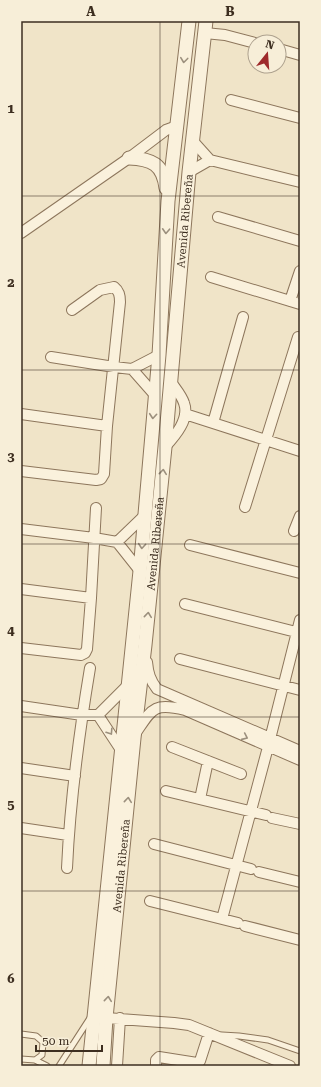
<svg xmlns="http://www.w3.org/2000/svg" width="321" height="1087" font-family="'Roboto Serif',serif">
	<rect width="100%" height="100%" fill="#f0e4c8"/>
	<g fill="none" stroke-linecap="round" stroke-linejoin="round">
		<!-- service casing -->
		<g stroke="#8d765c" stroke-width="7">
			<path id="service" d="M 21,1034 L 36,1036 L 43,1042 L 42,1055 L 35,1060
				M 222,1035 L 239,1036 L 268,1040 L 300,1051
				M 21,1059 L 35,1060 L 47,1066
				M 59,1066 L 90,1018"/>
		</g>
		<!-- minor casing -->
		<g stroke="#8d765c" stroke-width="12">
			<path id="minor" d="M 205,33 L 225,35 L 255,43
				M 279,49 L 300,55
				M 231,100 L 300,118
				M 192,140 L 210,160 L 300,182
				M 189,172 L 210,160
				M 218,217 L 300,241
				M 21,233 L 129,158 L 166,130 L 177,126
				M 211,277 L 300,304
				M 290,301 L 300,271
				M 51,357 L 114,367 L 132,369 L 159,355
				M 132,369 L 154,394
				M 21,414 L 107,426
				M 185,414 L 213,423 L 243,317
				M 213,423 L 300,451
				M 165,447 C 175,436 190,419 184,403 C 182,396 175,388 171,382
				M 21,471 L 96,480 L 101,479 L 104,474 L 107,426 L 120,302 C 120,295 119,291 114,287 L 100,290 L 72,310
				M 245,507 L 298,337
				M 21,529 L 94,538 L 117,542 L 140,571
				M 294,531 L 300,516
				M 117,542 L 144,516
				M 190,545 L 300,573
				M 21,589 L 91,598
				M 185,604 L 300,633
				M 21,648 L 81,655 L 85,653 L 87,649 L 91,598 L 96,508
				M 180,659 L 300,690
				M 147,662 C 148,673 150,680 157,689 L 300,751
				M 21,706 L 82,715 L 98,715 L 128,685
				M 98,715 L 121,750
				M 135,734 C 152,709 153,702 185,710 L 300,760
				M 172,747 L 241,774
				M 21,768 L 75,776
				M 166,791 L 266,815
				M 200,799 L 208,761
				M 272,818 L 300,824
				M 21,828 L 68,835
				M 154,844 L 251,869
				M 67,868 C 70,801 79,734 90,668
				M 259,872 L 300,882
				M 150,901 L 222,919 L 268,747 L 300,620
				M 222,919 L 238,923
				M 245,926 L 300,940
				M 106,1018 L 174,1023 L 189,1025 L 290,1066
				M 117,1066 L 120,1018
				M 156,1066 L 156,1060 L 159,1057 L 197,1063 L 200,1061 L 209,1033"/>
		</g>
		<!-- tertiary casing -->
		<g stroke="#8d765c" stroke-width="15">
			<g id="tertiary">
				<path d="M 129,158 C 152,159 163,164 166,188"/>
				<path d="M 89,1066 L 140,571 L 159,355 L 168,201 L 189,21"/>
				<path id="s1" d="M 103,1066 L 106,1018 L 134,738 L 145,645 L 165,447 L 189,172 L 206,21"/>
			</g>
		</g>
		<!-- service -->
		<use href="#service" stroke="#faf1dc" stroke-width="5"/>
		<!-- minor -->
		<use href="#minor" stroke="#faf1dc" stroke-width="10"/>
		<!-- tertiary -->
		<use href="#tertiary" stroke="#faf1dc" stroke-width="13"/>
	</g>
	<!-- one-way arrows -->
	<defs><path id="oneway-chevron" d="M-2-3.5L2.5 0L-2 3.5" fill="none" stroke-width="1.6" stroke-linecap="round" stroke-linejoin="round"/></defs>
	<g stroke="#9c907e">
		<use href="#oneway-chevron" transform="translate(184 60) rotate(97)"/>
		<use href="#oneway-chevron" transform="translate(166 231) rotate(93)"/>
		<use href="#oneway-chevron" transform="translate(153 416) rotate(95)"/>
		<use href="#oneway-chevron" transform="translate(163 472) rotate(-84)"/>
		<use href="#oneway-chevron" transform="translate(142 546) rotate(95)"/>
		<use href="#oneway-chevron" transform="translate(148 615) rotate(-84)"/>
		<use href="#oneway-chevron" transform="translate(110 732) rotate(57)"/>
		<use href="#oneway-chevron" transform="translate(245 737) rotate(24)"/>
		<use href="#oneway-chevron" transform="translate(128 800) rotate(-84)"/>
		<use href="#oneway-chevron" transform="translate(108 999) rotate(-84)"/>
	</g>
	<!-- grid -->
	<path fill="none" stroke="#3d2e20" stroke-width="1" stroke-opacity="0.55" d="M 160,21 L 160,1066M 21,196 L 300,196M 21,370 L 300,370M 21,544 L 300,544M 21,717 L 300,717M 21,891 L 300,891"/>
	<g text-anchor="middle" stroke-width="3.5" stroke-linejoin="round" paint-order="stroke">
		<!-- street labels -->
		<g font-size="11" fill="#3d2e20" stroke="#f7eed8">
			<text dy="4" stroke="none"><textPath href="#s1" startOffset="849">Avenida Ribereña</textPath></text>
			<text dy="4" stroke="none"><textPath href="#s1" startOffset="525">Avenida Ribereña</textPath></text>
			<text dy="4" stroke="none"><textPath href="#s1" startOffset="201">Avenida Ribereña</textPath></text>
		</g>
	</g>
	<!-- border -->
	<rect width="321" height="1087" fill="none" stroke="#f7eed8" stroke-width="44"/>
	<!-- north arrow -->
	<g transform="translate(267 54) rotate(17)"><circle r="19" fill="#f7eed8" stroke="#ada18e"/>
	<path d="M0-3L7 15L0 10L-7 15Z" fill="#9e2a2b"/>
	<text y="-6" font-size="11" font-weight="bold" text-anchor="middle" fill="#3d2e20">N</text>
	</g>
	<!-- scale -->
	<path d="M36 1045v6h66v-6" fill="none" stroke="#3d2e20" stroke-width="2"/>
	<text x="42" y="1045" font-size="12" fill="#3d2e20" stroke="#f7eed8" stroke-width="3" paint-order="stroke">50 m</text>
	<rect x="22" y="22" width="277" height="1043" fill="none" stroke="#3d2e20" stroke-width="1.5"/>
	<g font-size="13" text-anchor="middle" font-weight="bold" fill="#3d2e20">
		<text x="91" y="16">A</text>
		<text x="230" y="16">B</text>
		<text x="11" y="113">1</text>
		<text x="11" y="287">2</text>
		<text x="11" y="461">3</text>
		<text x="11" y="635">4</text>
		<text x="11" y="809">5</text>
		<text x="11" y="983">6</text>
	</g>
</svg>
